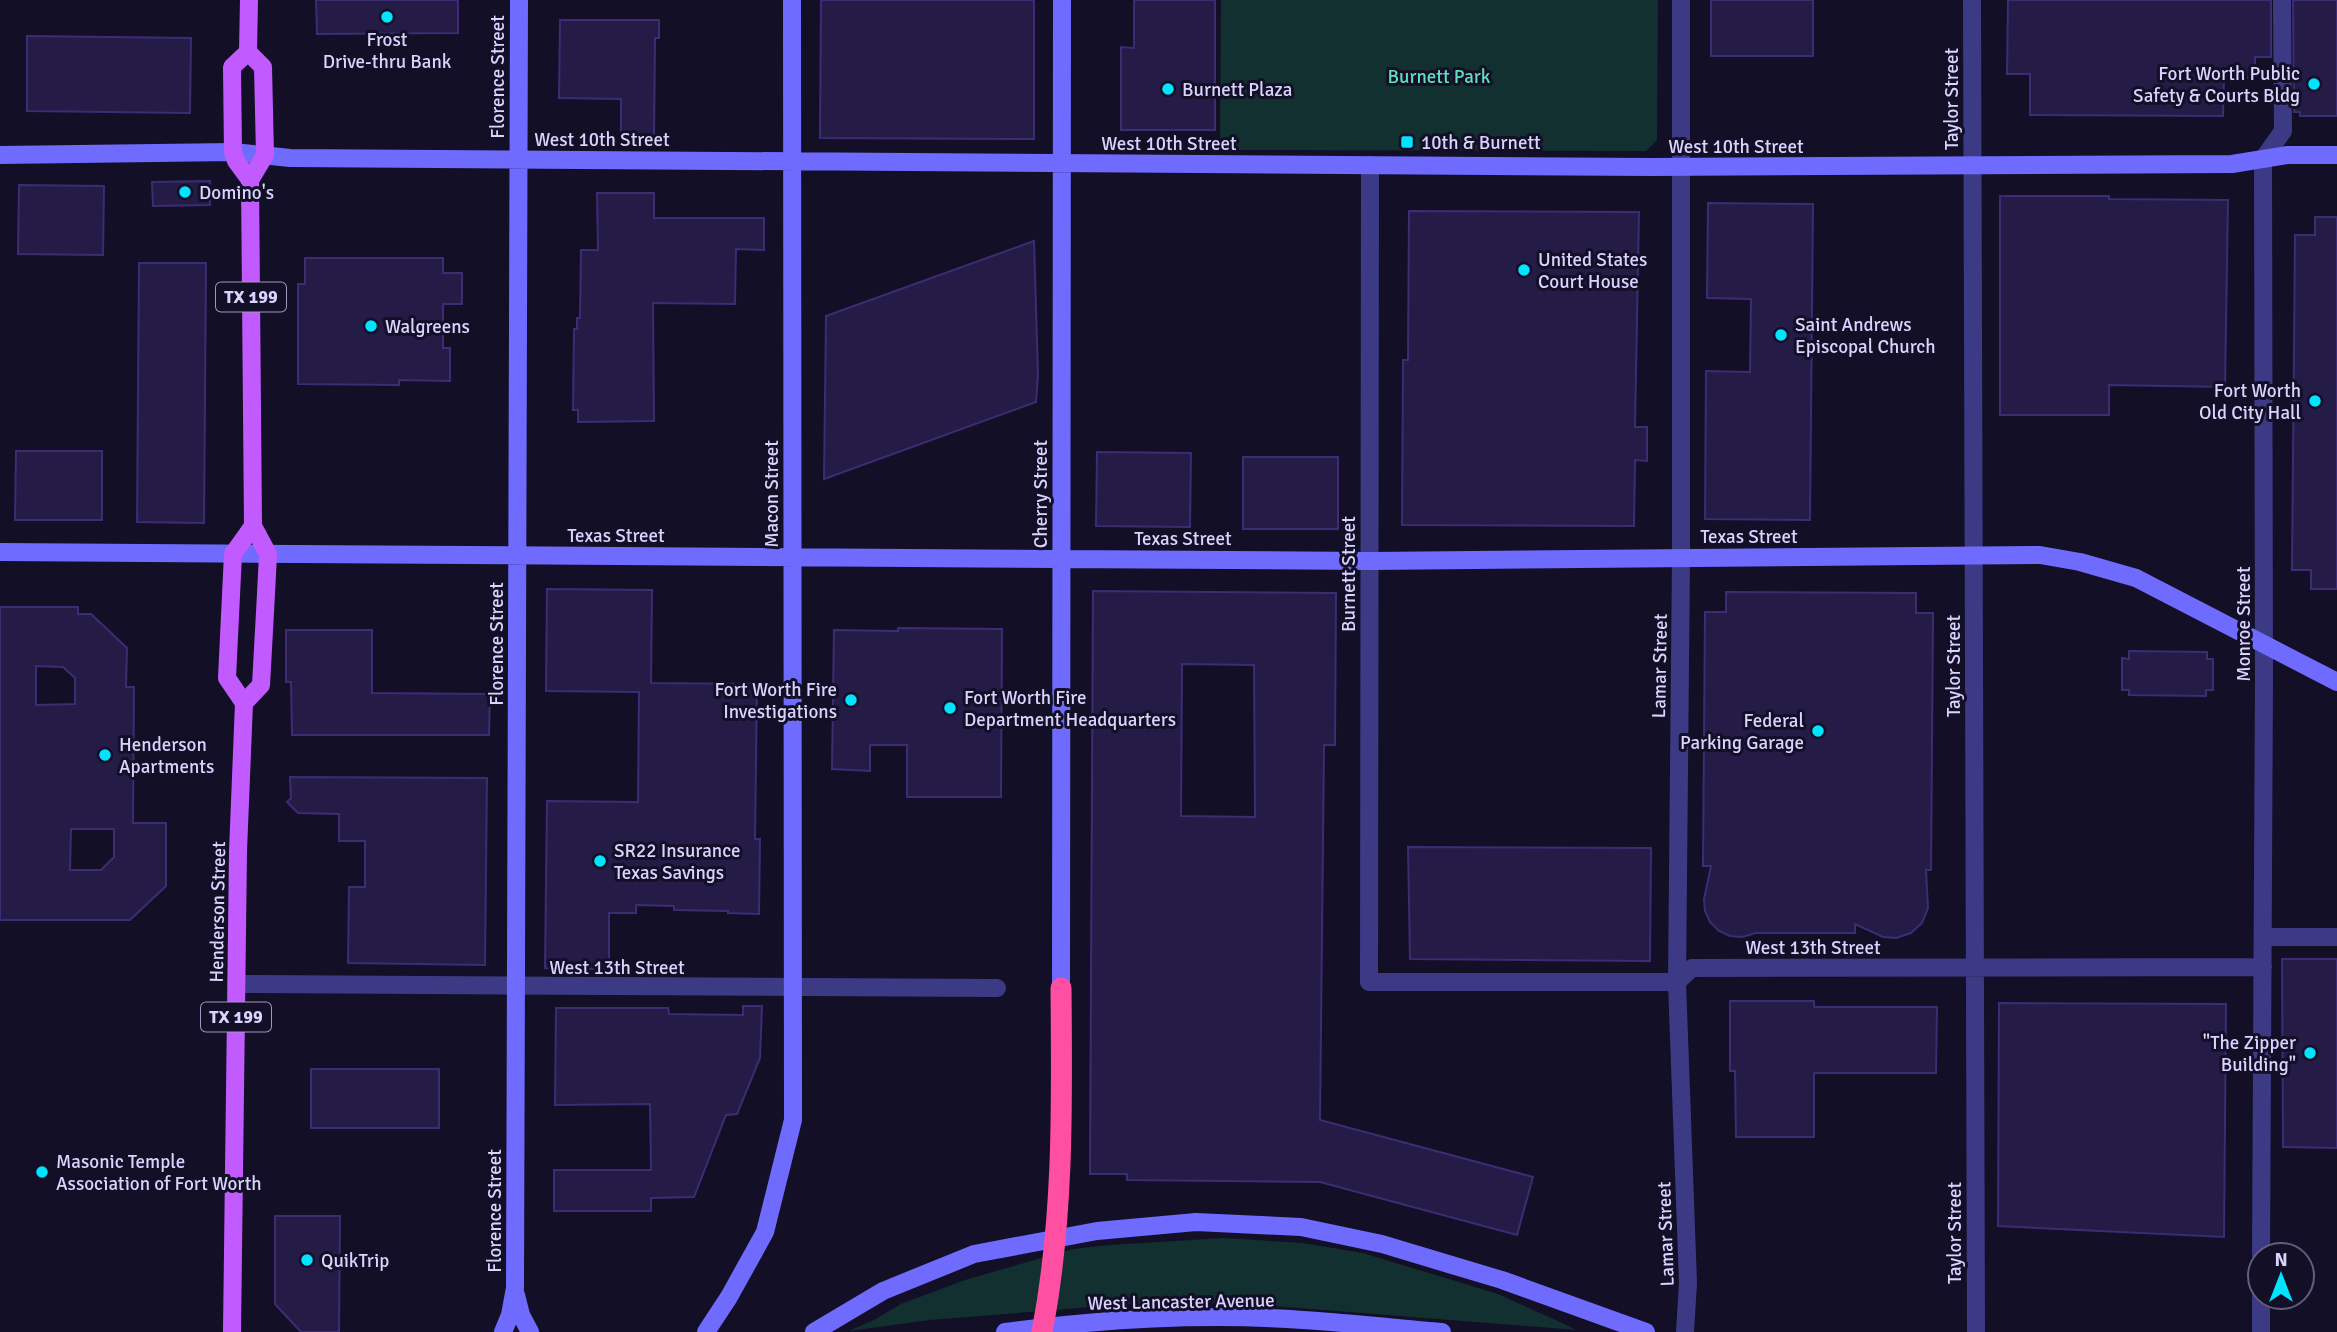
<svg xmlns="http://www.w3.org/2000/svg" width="2337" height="1332" font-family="Signika,sans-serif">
	<rect width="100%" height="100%" fill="#130f26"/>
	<!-- green -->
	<path fill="#12302f" d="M 1221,0 L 1658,0 L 1657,140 L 1646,151 L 1220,150 Z
		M 1223,1238 L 1303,1243 L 1363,1253 L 1498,1294 L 1577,1330 L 1236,1303 L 1130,1304 L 930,1320 L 849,1331 L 874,1320 L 901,1304 L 965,1280 L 1073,1249 L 1109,1245 Z"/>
	<!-- building -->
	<path fill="#241b47" stroke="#3b2d73" stroke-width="2" fill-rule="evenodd" d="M 316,0 L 458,0 L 458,33 L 317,34 Z
		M 821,0 L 1034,0 L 1034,139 L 820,138 Z
		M 1134,0 L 1215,0 L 1215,130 L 1121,130 L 1121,47 L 1134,48 Z
		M 1711,0 L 1813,0 L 1813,56 L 1711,56 Z
		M 2008,0 L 2271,0 L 2271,57 L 2255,57 L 2255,78 L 2224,78 L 2223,116 L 2030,115 L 2030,74 L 2007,74 Z
		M 2293,0 L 2337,0 L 2337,116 L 2300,116 L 2300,112 L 2294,112 Z
		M 560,20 L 659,20 L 659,38 L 655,38 L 654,137 L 621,137 L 621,99 L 559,98 Z
		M 27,36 L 191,38 L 190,113 L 27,111 Z
		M 210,181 L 210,205 L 153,206 L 152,182 Z
		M 19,185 L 104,186 L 103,255 L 18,254 Z
		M 597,193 L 654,193 L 654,218 L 764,218 L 764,250 L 736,249 L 735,304 L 653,303 L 654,421 L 578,422 L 578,410 L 573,410 L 574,329 L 577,329 L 577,318 L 580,318 L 581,250 L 598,250 Z
		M 2000,196 L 2109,196 L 2109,199 L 2228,200 L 2225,387 L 2109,385 L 2109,415 L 2000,415 Z
		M 1708,203 L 1813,204 L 1810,520 L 1705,519 L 1706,371 L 1750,372 L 1751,299 L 1707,298 Z
		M 1409,211 L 1639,212 L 1635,427 L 1647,427 L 1647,461 L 1635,460 L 1634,526 L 1402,525 L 1403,360 L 1408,360 Z
		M 2315,217 L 2337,217 L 2337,589 L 2311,589 L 2311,570 L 2292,570 L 2295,235 L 2315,235 Z
		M 1034,241 L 1038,375 L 1036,402 L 824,479 L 826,316 Z
		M 305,258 L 443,258 L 443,273 L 462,273 L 462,304 L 443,304 L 443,348 L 450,348 L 450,381 L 399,380 L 399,385 L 298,384 L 298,284 L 305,284 Z
		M 139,263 L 206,263 L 204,523 L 137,522 Z
		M 16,451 L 102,451 L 102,520 L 15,520 Z
		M 1097,452 L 1191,453 L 1190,527 L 1096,526 Z
		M 1243,457 L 1338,457 L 1338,529 L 1243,529 Z
		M 547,589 L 652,590 L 651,683 L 757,684 L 755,839 L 760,839 L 759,914 L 728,913 L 728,911 L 674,910 L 674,906 L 636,905 L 636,913 L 609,913 L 609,969 L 545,968 L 547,801 L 638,802 L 639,692 L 546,691 Z
		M 1093,591 L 1336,593 L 1335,745 L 1324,745 L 1320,1120 L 1533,1177 L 1517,1235 L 1320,1182 L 1127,1180 L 1127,1174 L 1090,1174 ZM 1182,664 L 1254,665 L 1255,817 L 1181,816 Z
		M 1726,592 L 1916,593 L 1916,613 L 1933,613 L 1931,870 L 1926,870 L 1928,908 L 1922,923 L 1911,933 L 1896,938 L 1883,937 L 1855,924 L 1855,933 L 1756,933 L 1742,937 L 1730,936 L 1719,931 L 1710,922 L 1705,911 L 1704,899 L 1711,866 L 1703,866 L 1705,612 L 1726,612 Z
		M 0,607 L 78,607 L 78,614 L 91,614 L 127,648 L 126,687 L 134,687 L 133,823 L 166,823 L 166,886 L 130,920 L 0,920 ZM 36,666 L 63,667 L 75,678 L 75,704 L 36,705 ZM 71,829 L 114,829 L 114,857 L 101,870 L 70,870 Z
		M 898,628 L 1002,629 L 1001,797 L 907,797 L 907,745 L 870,745 L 870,771 L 832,769 L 834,630 L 898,631 Z
		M 286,630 L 372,630 L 372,693 L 490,694 L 489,735 L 292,735 L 291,682 L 286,682 Z
		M 2129,651 L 2207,652 L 2207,659 L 2213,659 L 2213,690 L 2206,690 L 2206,696 L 2129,695 L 2129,690 L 2122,690 L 2122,658 L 2129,659 Z
		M 290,777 L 487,778 L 485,965 L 348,963 L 349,887 L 365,887 L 365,841 L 339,841 L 339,814 L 298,813 L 287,802 L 291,798 Z
		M 1408,847 L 1651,848 L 1650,961 L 1410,959 Z
		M 2282,959 L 2337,959 L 2337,1148 L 2283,1147 Z
		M 1730,1001 L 1814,1001 L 1814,1007 L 1937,1007 L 1936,1073 L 1814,1073 L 1814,1137 L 1736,1137 L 1735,1071 L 1730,1071 Z
		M 1999,1003 L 2226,1004 L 2224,1237 L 1998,1226 Z
		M 743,1006 L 762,1006 L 760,1058 L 737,1114 L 726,1115 L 694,1197 L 651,1198 L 651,1211 L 554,1211 L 554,1170 L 651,1170 L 650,1104 L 555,1105 L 556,1008 L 668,1008 L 669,1014 L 743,1015 Z
		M 311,1069 L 439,1069 L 439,1128 L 311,1128 Z
		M 275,1216 L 340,1216 L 339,1332 L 301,1332 L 275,1304 Z"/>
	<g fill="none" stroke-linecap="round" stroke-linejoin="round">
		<!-- street -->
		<path stroke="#3d3a85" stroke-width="18" d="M 1681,0 L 1681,558 L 1677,982 L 1688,1283 L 1685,1332
			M 1972,0 L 1976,1332
			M 1370,165 L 1369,982 L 1677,982 L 1692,968 L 2263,967
			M 2263,937 L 2337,937
			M 236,984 L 997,988
			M 2261,1255 L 2264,680 L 2263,159 L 2283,131 L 2282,0
			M 2261,1332 L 2261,1297"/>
		<!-- secondary -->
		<path stroke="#6f6bff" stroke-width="18" d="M 0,155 L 233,152 L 290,158 L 1652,167 L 2232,164 L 2288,155 L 2337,155
			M 0,552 L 1369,561 L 2040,555 L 2080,562 L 2136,578 L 2337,682
			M 1061,988 L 1062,0
			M 516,1295 L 521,1315 L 530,1332
			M 503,1332 L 510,1315 L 515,1288 L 519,0
			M 706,1332 L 729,1297 L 765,1232 L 793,1120 L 792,0
			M 814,1332 L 883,1291 L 974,1254 L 1097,1231 L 1196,1222 L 1301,1227 L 1382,1244 L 1502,1280 L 1646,1332
			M 1005,1332 C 1103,1319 1205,1313 1303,1320 C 1349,1323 1396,1328 1442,1332"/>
		<!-- primary -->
		<path stroke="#c25bff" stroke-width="18" d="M 248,52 L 232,67 L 233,152 L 236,161 L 250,180
			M 244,703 L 261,685 L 266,594 L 268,554 L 253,526 L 250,180 L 265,155 L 263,67 L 248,52 L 249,0
			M 232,1332 L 238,851 L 244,703 L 227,678 L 233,554 L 253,526"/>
		<!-- highway-bridge -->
		<path stroke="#ff4fa3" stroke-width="21" d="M 1042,1332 C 1064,1218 1062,1103 1061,988"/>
	</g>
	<!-- markers -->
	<g fill="#00e5ff" stroke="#130f26" stroke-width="2.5">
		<circle cx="387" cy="17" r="7"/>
		<circle cx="2314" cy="84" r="7"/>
		<circle cx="1168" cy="89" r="7"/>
		<rect x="1400" y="135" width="14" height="14" rx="3.5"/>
		<circle cx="185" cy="192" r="7"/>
		<circle cx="1524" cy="270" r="7"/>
		<circle cx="371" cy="326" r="7"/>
		<circle cx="1781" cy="335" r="7"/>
		<circle cx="2315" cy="401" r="7"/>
		<circle cx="851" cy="700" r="7"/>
		<circle cx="950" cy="708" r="7"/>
		<circle cx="1818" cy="731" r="7"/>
		<circle cx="105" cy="755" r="7"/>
		<circle cx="600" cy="861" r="7"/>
		<circle cx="2310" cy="1053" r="7"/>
		<circle cx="42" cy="1172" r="7"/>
		<circle cx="307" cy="1260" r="7"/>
	</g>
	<g text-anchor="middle" stroke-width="6" stroke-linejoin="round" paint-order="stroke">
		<!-- shield labels -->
		<g fill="#130f26" stroke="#9e99be" stroke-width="2">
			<rect x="216" y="282.5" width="70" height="29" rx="5"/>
			<rect x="201" y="1002.5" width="70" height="29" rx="5"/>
		</g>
		<g font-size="18" font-weight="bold" fill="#d9d4ff">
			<text x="251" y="303">TX 199</text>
			<text x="236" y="1023">TX 199</text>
		</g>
		<!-- poi labels -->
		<g font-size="19" fill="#d9d4ff" stroke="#130f26" text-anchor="start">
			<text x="387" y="46" text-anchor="middle">Frost<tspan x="387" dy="22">Drive-thru Bank</tspan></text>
			<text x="2300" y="80" text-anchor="end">Fort Worth Public<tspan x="2300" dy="22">Safety &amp; Courts Bldg</tspan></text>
			<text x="1182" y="96">Burnett Plaza</text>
			<text x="1421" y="149">10th &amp; Burnett</text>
			<text x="199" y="199">Domino's</text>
			<text x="1538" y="266">United States<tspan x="1538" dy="22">Court House</tspan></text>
			<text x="1795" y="331">Saint Andrews<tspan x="1795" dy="22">Episcopal Church</tspan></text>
			<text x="385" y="333">Walgreens</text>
			<text x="2301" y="397" text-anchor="end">Fort Worth<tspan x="2301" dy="22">Old City Hall</tspan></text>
			<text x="837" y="696" text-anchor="end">Fort Worth Fire<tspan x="837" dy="22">Investigations</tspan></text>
			<text x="964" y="704">Fort Worth Fire<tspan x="964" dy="22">Department Headquarters</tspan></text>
			<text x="1804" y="727" text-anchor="end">Federal<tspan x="1804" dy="22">Parking Garage</tspan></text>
			<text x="119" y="751">Henderson<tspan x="119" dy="22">Apartments</tspan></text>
			<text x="614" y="857">SR22 Insurance<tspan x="614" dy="22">Texas Savings</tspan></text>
			<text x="2296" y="1049" text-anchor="end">"The Zipper<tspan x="2296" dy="22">Building"</tspan></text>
			<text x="56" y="1168">Masonic Temple<tspan x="56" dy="22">Association of Fort Worth</tspan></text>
			<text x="321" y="1267">QuikTrip</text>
		</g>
		<!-- park labels -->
		<g font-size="19" fill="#5fe0c0" stroke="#130f26">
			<text x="1439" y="83">Burnett Park</text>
		</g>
		<!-- street labels -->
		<g font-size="19" fill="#d9d4ff" stroke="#130f26">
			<text transform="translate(497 77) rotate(-90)" y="7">Florence Street</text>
			<text transform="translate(1951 99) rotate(-90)" y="7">Taylor Street</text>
			<text x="602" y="146">West 10th Street</text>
			<text x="1169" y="150">West 10th Street</text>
			<text x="1736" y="153">West 10th Street</text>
			<text transform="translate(771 494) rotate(-90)" y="7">Macon Street</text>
			<text transform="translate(1040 494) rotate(-90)" y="7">Cherry Street</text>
			<text x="616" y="542">Texas Street</text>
			<text x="1749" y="543">Texas Street</text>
			<text x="1183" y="545">Texas Street</text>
			<text transform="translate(1348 574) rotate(-90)" y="7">Burnett Street</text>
			<text transform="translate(2243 624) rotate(-90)" y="7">Monroe Street</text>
			<text transform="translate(496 644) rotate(-90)" y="7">Florence Street</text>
			<text transform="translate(1659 666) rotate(-89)" y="7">Lamar Street</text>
			<text transform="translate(1953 666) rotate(-90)" y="7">Taylor Street</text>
			<text transform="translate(217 912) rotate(-89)" y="7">Henderson Street</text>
			<text x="1813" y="954">West 13th Street</text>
			<text x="617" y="974">West 13th Street</text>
			<text transform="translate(494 1211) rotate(-90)" y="7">Florence Street</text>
			<text transform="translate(1954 1233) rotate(-90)" y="7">Taylor Street</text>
			<text transform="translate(1665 1234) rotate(-92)" y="7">Lamar Street</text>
			<text transform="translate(1181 1301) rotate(-1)" y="7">West Lancaster Avenue</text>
		</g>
	</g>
	<!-- north arrow -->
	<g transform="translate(2281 1276)"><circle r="33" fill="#130f26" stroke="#625e7d" stroke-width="2"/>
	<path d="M0-5L12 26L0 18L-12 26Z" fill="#00e5ff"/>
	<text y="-10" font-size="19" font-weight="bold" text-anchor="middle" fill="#d9d4ff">N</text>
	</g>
</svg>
